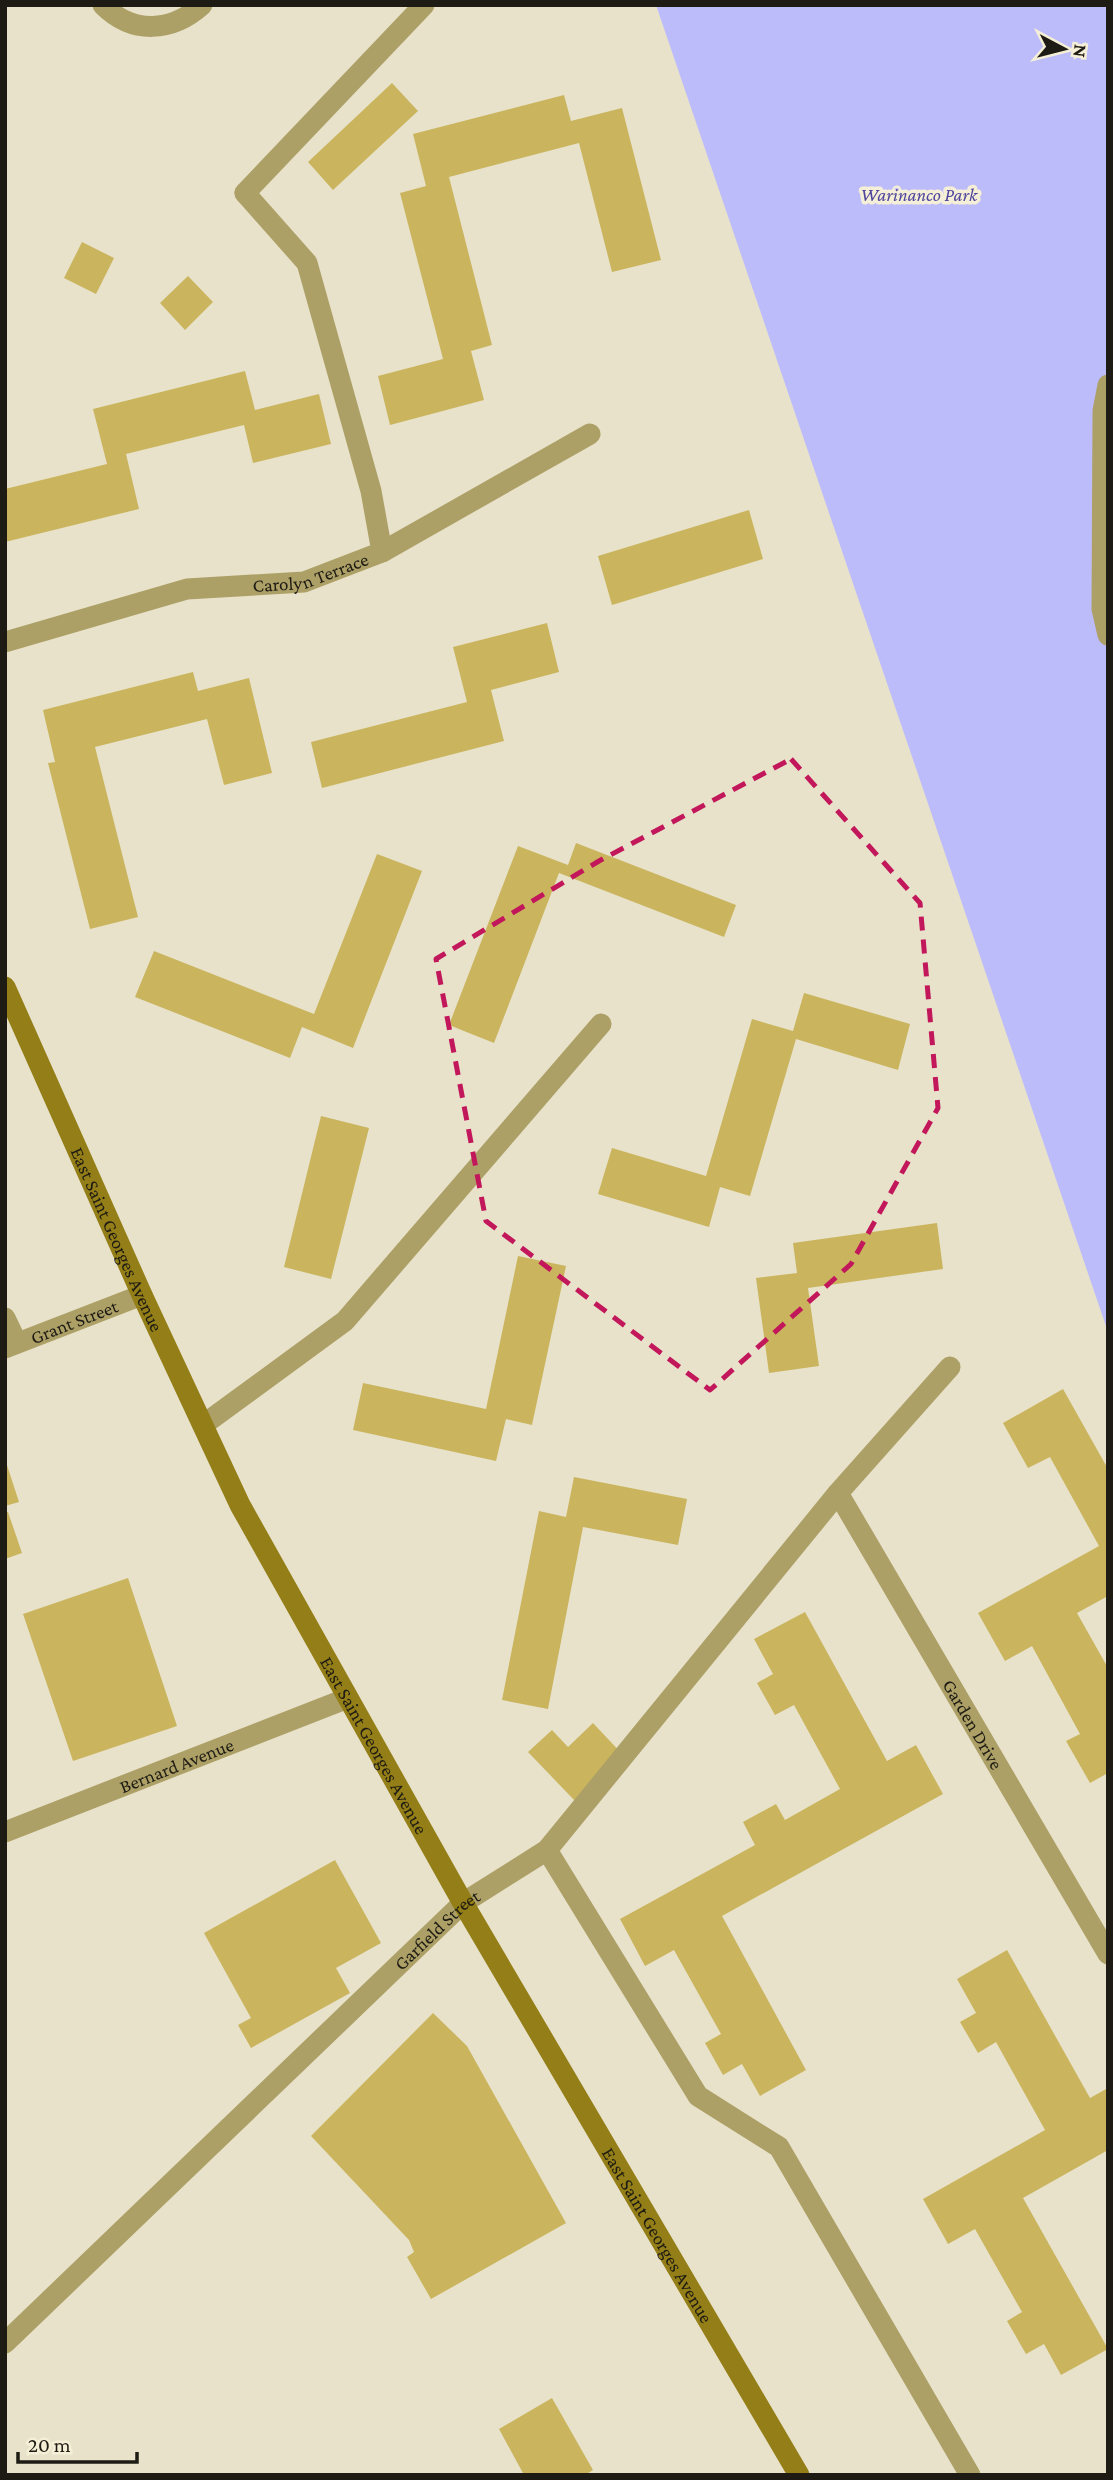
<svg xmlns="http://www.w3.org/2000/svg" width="1113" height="2480" font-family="'Crimson Pro',serif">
	<rect width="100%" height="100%" fill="#e8e2ca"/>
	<!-- green -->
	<path fill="#bdbcfb" d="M 656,5 L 1108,5 L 1108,1332 Z"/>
	<!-- building -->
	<path fill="#cab55e" d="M 392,83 L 418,111 L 333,190 L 308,162 Z
		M 564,95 L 571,121 L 622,108 L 661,260 L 612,272 L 579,143 L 449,177 L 492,345 L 471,351 L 484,400 L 390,425 L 378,376 L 443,359 L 400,193 L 426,186 L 413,134 Z
		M 82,242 L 114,258 L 96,294 L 64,278 Z
		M 188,276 L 213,302 L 185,330 L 160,303 Z
		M 245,371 L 255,410 L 319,394 L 331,444 L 253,463 L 244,425 L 126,454 L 139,509 L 5,542 L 5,489 L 107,464 L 93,409 Z
		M 749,510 L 763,559 L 612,605 L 598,556 Z
		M 547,623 L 559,672 L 491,690 L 504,741 L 322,788 L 311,742 L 467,702 L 453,647 Z
		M 193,672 L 198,691 L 249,678 L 272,773 L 224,785 L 207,719 L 95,747 L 138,917 L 90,929 L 48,763 L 55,762 L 43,710 Z
		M 576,843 L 736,905 L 724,937 L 559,873 L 494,1043 L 449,1025 L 518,846 L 568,865 Z
		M 377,854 L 422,871 L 353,1048 L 302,1027 L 290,1058 L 135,997 L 154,951 L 314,1014 Z
		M 804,993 L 910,1024 L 898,1070 L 796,1039 L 750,1196 L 720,1187 L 709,1227 L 598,1194 L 612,1148 L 706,1176 L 752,1019 L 793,1031 Z
		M 321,1116 L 369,1128 L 331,1279 L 284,1267 Z
		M 937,1223 L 943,1269 L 808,1288 L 819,1366 L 769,1373 L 756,1278 L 797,1273 L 793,1243 Z
		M 518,1256 L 566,1266 L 532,1425 L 506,1419 L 496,1461 L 353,1430 L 363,1383 L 486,1409 Z
		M 1063,1389 L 1108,1469 L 1108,1596 L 1077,1613 L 1108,1668 L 1108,1773 L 1090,1783 L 1066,1741 L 1080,1734 L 1032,1646 L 1005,1661 L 978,1613 L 1099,1546 L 1050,1457 L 1028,1468 L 1003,1423 Z
		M 5,1459 L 19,1502 L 5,1506 Z
		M 574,1477 L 687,1499 L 678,1545 L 583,1527 L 548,1709 L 502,1700 L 539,1511 L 566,1517 Z
		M 8,1512 L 22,1553 L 5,1559 L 5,1513 Z
		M 128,1578 L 177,1726 L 73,1761 L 23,1614 Z
		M 805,1612 L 887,1761 L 916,1745 L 943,1794 L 722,1916 L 806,2070 L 760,2096 L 742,2064 L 723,2075 L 705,2043 L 721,2034 L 674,1950 L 645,1966 L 620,1919 L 755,1845 L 743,1822 L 776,1804 L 785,1820 L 840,1789 L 794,1705 L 775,1715 L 757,1683 L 773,1674 L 754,1639 Z
		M 593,1723 L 624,1756 L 576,1802 L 528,1752 L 552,1730 L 568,1747 Z
		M 335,1860 L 381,1943 L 336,1968 L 350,1993 L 251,2048 L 238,2025 L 251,2018 L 204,1933 Z
		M 1007,1950 L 1090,2098 L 1108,2088 L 1108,2150 L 1023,2198 L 1108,2349 L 1061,2375 L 1044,2344 L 1026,2354 L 1007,2321 L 1022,2312 L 975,2229 L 948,2244 L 923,2199 L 1045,2130 L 996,2042 L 978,2053 L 960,2022 L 976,2013 L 957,1979 Z
		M 433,2013 L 467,2046 L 566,2223 L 431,2299 L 407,2257 L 414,2252 L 409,2240 L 311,2136 Z
		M 552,2398 L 593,2470 L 585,2475 L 524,2475 L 499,2429 Z"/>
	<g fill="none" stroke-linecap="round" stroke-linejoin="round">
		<!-- service -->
		<path stroke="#ada067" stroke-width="21" d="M 245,193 L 424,5
			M 5,1318 L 17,1343
			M 547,1850 L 698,2096 L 779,2147 L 970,2475"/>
		<!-- minor -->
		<g stroke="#ada067" stroke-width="21">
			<path d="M 103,5 C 133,35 172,32 202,5"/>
			<path d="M 245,193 L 307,263 L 371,491 L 382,552"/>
			<path d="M 1108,385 L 1103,411 L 1102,609 L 1108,635"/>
			<path id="s1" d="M 5,642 L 187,589 L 304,582 L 382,552 L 590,434"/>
			<path id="s2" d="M 5,1348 L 142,1295"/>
			<path d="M 203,1425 L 345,1321 L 601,1024"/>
			<path id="s3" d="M 838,1493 L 1108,1954"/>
			<path id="s4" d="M 5,1832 L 348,1698"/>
			<path id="s5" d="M 5,2343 L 463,1903 L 547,1850 L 838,1493 L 950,1367"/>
		</g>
		<!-- secondary -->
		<path stroke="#947e17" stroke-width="21" id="s6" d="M 5,987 L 142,1295 L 240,1505 L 463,1903 L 799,2475"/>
	</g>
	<!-- marked area -->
	<path fill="none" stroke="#c2185b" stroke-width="5" stroke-dasharray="14 9" stroke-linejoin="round" d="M 791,759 L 920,903 L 938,1108 L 851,1264 L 710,1390 L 486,1221 L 436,959 L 599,861 Z"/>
	<g text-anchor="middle" stroke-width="7" stroke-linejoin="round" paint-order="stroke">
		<!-- park labels -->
		<g font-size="19" font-style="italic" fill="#4f449d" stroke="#f5efd7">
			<text x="919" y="201">Warinanco Park</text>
		</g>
		<!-- street labels -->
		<g font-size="19" fill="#1d1b13" stroke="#f5efd7">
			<text dy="7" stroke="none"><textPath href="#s1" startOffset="315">Carolyn Terrace</textPath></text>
			<text dy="7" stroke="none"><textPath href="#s6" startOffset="276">East Saint Georges Avenue</textPath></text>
			<text dy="7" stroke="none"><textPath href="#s2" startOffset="74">Grant Street</textPath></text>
			<text dy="7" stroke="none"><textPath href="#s3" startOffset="268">Garden Drive</textPath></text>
			<text dy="7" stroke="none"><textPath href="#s6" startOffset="844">East Saint Georges Avenue</textPath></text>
			<text dy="7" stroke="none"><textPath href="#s4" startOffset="184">Bernard Avenue</textPath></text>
			<text dy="7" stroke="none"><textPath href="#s5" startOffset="598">Garfield Street</textPath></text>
			<text dy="7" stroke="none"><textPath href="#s6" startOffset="1410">East Saint Georges Avenue</textPath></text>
		</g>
	</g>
	<!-- border -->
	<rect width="1113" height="2480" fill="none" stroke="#1d1b13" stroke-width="14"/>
	<!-- north arrow -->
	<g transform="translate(1064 49) rotate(97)" stroke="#f5efd7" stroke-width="5" paint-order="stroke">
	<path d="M0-5L12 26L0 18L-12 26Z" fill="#1d1b13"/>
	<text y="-10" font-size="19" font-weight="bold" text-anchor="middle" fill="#1d1b13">N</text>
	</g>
	<!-- scale -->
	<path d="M18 2452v10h119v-10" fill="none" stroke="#1d1b13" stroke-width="3.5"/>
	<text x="28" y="2452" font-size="21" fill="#1d1b13" stroke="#f5efd7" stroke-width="5" paint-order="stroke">20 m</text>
</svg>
